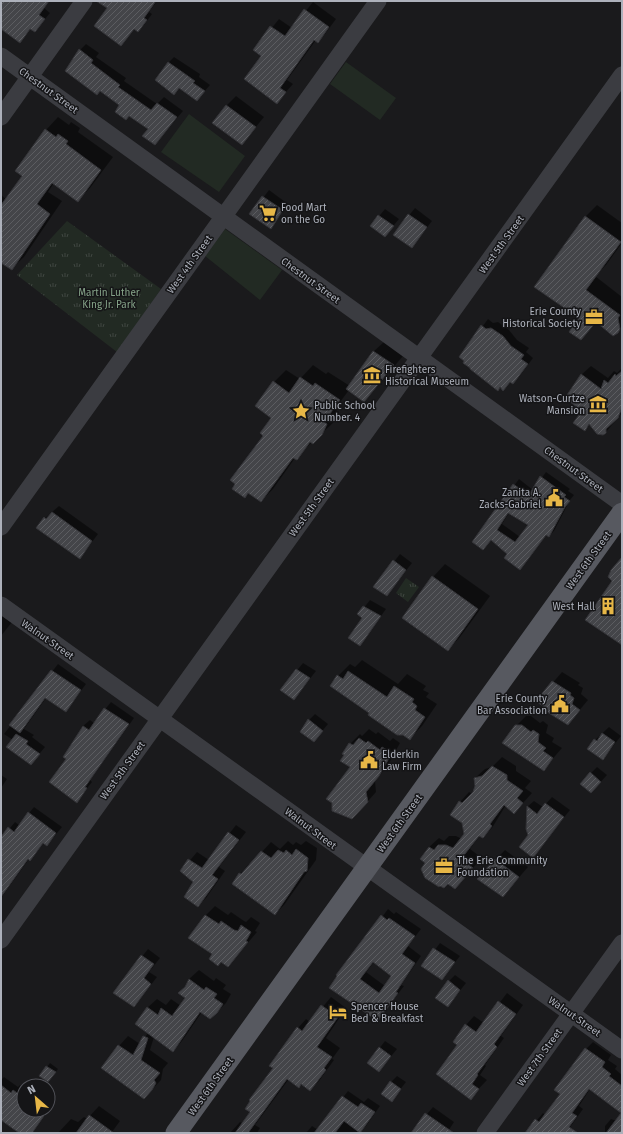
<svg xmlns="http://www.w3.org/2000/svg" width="623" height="1134" font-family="'Fira Sans',sans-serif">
	<defs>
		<pattern id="park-tufts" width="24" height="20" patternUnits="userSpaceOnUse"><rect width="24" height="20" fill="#222a23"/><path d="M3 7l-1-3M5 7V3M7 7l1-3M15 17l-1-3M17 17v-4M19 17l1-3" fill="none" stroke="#3f4641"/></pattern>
		<pattern id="building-hatch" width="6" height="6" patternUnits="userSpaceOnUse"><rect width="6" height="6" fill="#444549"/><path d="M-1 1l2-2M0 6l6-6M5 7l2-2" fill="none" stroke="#5c5d61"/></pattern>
	</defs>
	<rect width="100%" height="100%" fill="#1a1a1c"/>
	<!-- green -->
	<path fill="#222a23" d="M 346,62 L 396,98 L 380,120 L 330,84 Z
		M 189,114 L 245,156 L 219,192 L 161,152 Z
		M 225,229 L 282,270 L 260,300 L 205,256 Z"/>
	<!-- park -->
	<path fill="url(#park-tufts)" d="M 67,221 L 161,289 L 117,352 L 17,275 Z
		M 406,578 L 419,587 L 408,602 L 396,593 Z"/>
	<!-- shadow -->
	<path fill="#0007" fill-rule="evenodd" d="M 1,1 L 49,1 L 44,8 L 50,13 L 35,31 L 31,28 L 20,41 L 1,28 Z
		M 110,1 L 157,1 L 149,12 L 152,14 L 144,25 L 138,31 L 135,28 L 121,45 L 108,8 Z
		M 313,2 L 336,19 L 325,34 L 318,41 L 316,40 L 287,80 L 293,84 L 277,102 L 262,56 L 254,50 L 279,19 L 292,28 Z
		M 86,44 L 99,53 L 96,57 L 126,78 L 124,81 L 157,104 L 164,97 L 183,111 L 155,144 L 149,128 L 121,105 L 80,50 Z
		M 174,57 L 200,74 L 199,77 L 210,85 L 197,100 L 180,87 L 174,93 L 168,63 Z
		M 236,96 L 264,117 L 242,144 L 226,106 Z
		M 58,117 L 69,125 L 71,122 L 80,128 L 78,132 L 113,157 L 90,188 L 78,200 L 54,183 L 48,192 L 62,201 L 24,257 L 11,269 L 1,262 L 1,195 L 6,199 L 23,176 L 46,130 Z
		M 269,190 L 288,204 L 271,228 L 251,214 Z
		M 597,205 L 622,223 L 622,243 L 606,265 L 595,276 L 622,297 L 622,328 L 617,333 L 597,322 L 581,339 L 580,318 L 585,217 Z
		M 415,208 L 432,221 L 412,247 L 394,234 Z
		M 385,209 L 399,219 L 385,236 L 371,226 Z
		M 488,319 L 493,323 L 498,322 L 509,330 L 517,340 L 529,348 L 526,352 L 533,358 L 519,377 L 513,383 L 511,381 L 503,389 L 501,387 L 498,390 L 460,357 Z
		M 384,342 L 403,356 L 373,391 L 364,401 L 349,390 L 335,409 L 339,412 L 334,422 L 295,458 L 273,489 L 261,501 L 249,492 L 245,497 L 272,417 L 274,382 L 286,370 L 300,379 L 313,365 L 326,374 L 328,372 L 350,386 L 374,351 Z
		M 591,366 L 608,378 L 614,371 L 617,373 L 622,368 L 622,413 L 606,432 L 590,424 L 585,430 L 581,375 Z
		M 546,472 L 570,489 L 568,491 L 574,495 L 570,500 L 554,531 L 549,536 L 547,534 L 520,568 L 509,553 L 491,540 L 483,548 L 473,542 L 519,479 L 533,490 ZM 509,513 L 529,525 L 520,537 L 502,524 Z
		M 59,506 L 98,534 L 80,558 L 45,518 Z
		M 400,554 L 412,563 L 387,595 L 375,586 Z
		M 445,564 L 490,596 L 460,637 L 448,650 L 403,618 L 433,577 Z
		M 370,600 L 386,609 L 360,645 L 364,618 L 359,614 Z
		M 1,615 L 12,622 L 1,636 Z
		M 362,660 L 398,684 L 407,674 L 426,686 L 423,690 L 429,693 L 426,697 L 437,704 L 422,726 L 410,738 L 371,713 L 338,676 L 350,664 L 355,667 Z
		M 303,663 L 316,671 L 294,699 L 281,690 Z
		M 58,664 L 86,684 L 66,711 L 46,698 L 24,729 L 34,735 L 32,737 L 45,747 L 31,764 L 13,740 L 4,734 Z
		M 562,672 L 580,683 L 578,685 L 583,688 L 581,694 L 588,700 L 568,724 L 537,701 Z
		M 111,702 L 134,718 L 90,780 L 92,782 L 77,801 L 67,758 L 64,756 L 83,726 L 90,720 L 94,723 Z
		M 315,714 L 328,724 L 314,741 L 309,720 Z
		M 526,716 L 531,716 L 540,723 L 543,721 L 548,725 L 546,733 L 554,738 L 552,742 L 562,748 L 543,770 L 516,726 Z
		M 609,727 L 621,736 L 603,759 L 589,749 L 595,740 Z
		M 369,729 L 376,734 L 378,732 L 390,741 L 393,738 L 400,743 L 388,765 L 375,781 L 376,792 L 361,809 L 339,814 L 333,810 L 351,767 L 350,744 L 360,734 L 362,736 Z
		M 502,757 L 516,766 L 516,771 L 531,781 L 525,788 L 532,793 L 514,813 L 506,805 L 492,828 L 482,837 L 480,835 L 470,849 L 482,858 L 455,888 L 427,863 L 429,847 L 439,838 L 444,841 L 449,836 L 456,836 L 462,839 L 466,835 L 460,802 L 469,792 L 472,794 L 477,787 L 475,778 L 485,769 L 492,767 Z
		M 597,767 L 607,775 L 597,786 L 591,773 Z
		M 1,775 L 7,779 L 1,788 Z
		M 552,797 L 570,810 L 533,856 L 527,829 L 528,806 L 534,801 L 543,807 Z
		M 34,807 L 62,827 L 53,838 L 47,844 L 44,842 L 36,853 L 29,859 L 1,898 L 1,839 L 15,822 L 19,825 Z
		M 236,825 L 246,832 L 219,867 L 225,871 L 206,898 L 198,906 L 195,882 L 181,871 L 197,852 L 209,860 Z
		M 288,841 L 293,845 L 296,842 L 301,845 L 306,841 L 317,848 L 316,860 L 284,905 L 275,914 L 240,874 L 249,864 L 250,865 L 271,842 L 280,849 Z
		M 505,850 L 528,867 L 503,896 L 478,878 Z
		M 215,906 L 228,915 L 231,912 L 244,921 L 246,922 L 251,917 L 260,923 L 255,931 L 257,932 L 228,966 L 190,938 L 206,915 Z
		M 388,909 L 394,914 L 396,912 L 421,929 L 408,946 L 421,956 L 401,985 L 404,986 L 378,1020 L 330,987 ZM 374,962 L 392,976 L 385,986 L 366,972 Z
		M 440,943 L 460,956 L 442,979 L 423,966 Z
		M 148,949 L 160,958 L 149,972 L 157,977 L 140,999 L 114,992 Z
		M 199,970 L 214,981 L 216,978 L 226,985 L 223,989 L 231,994 L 226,1003 L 217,1012 L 202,1012 L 182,1041 L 173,1051 L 154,1037 L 150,1050 L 168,1063 L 163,1069 L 161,1080 L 144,1098 L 119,1046 L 128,1036 L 140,1044 L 148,1033 L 147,1008 L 157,999 L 166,1005 L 171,999 L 181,1006 L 186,998 L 187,986 L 189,979 Z
		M 455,975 L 466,983 L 448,1006 L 449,981 Z
		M 507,993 L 523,1005 L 501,1036 L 504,1038 L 485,1065 L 486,1066 L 480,1075 L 487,1080 L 470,1098 L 459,1045 L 466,1025 L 474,1016 L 484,1023 Z
		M 331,997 L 346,1008 L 326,1038 L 340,1048 L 332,1059 L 334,1060 L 319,1081 L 310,1089 L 301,1083 L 289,1079 L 255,1125 L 260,1128 L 257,1133 L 230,1133 L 240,1122 L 243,1124 L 251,1112 L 298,1028 L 306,1019 L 310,1022 Z
		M 385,1041 L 397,1049 L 379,1071 L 368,1063 Z
		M 593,1042 L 611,1055 L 608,1060 L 617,1066 L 615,1069 L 622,1075 L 622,1112 L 590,1089 L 579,1106 L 583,1109 L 566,1133 L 526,1133 L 543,1113 L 545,1115 L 561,1093 L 586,1049 Z
		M 50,1063 L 58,1069 L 51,1078 L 41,1075 Z
		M 397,1076 L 406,1082 L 392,1100 L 391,1082 Z
		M 4,1077 L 18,1087 L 20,1085 L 24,1088 L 24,1110 L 49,1110 L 32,1133 L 15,1133 L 17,1130 L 1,1120 L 1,1080 Z
		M 348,1091 L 364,1102 L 368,1098 L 380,1106 L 366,1126 L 357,1133 L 306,1133 L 312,1126 L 318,1130 Z
		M 99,1106 L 120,1121 L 112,1132 L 114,1133 L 58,1133 L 71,1119 L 78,1122 L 84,1117 L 87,1119 Z
		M 433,1107 L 454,1122 L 447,1133 L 411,1133 Z
		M 622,1113 L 622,1133 L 605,1133 L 605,1126 L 611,1119 L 617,1121 Z"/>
	<!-- building -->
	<path fill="url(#building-hatch)" stroke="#343438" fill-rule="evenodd" d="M 1,1 L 49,1 L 39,15 L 45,19 L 35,32 L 30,29 L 20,43 L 1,29 Z
		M 96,1 L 156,1 L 144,18 L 147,20 L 138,32 L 134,29 L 121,46 L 94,26 L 107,8 Z
		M 304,9 L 329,27 L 318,43 L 314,40 L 280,88 L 286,92 L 277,104 L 244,79 L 261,56 L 253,50 L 270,26 L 285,36 Z
		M 79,49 L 93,60 L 91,63 L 120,85 L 118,87 L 151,110 L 157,103 L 177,117 L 155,145 L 142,136 L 148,129 L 129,116 L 126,120 L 115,112 L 119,105 L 100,91 L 97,95 L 65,71 Z
		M 168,62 L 195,81 L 193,83 L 205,91 L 197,101 L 179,88 L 174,95 L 155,80 Z
		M 226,105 L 256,127 L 242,145 L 212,123 Z
		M 45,129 L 56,137 L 58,134 L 68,141 L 66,144 L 101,170 L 78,202 L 52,183 L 37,204 L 50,214 L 12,270 L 1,263 L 1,205 L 22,176 L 15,171 Z
		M 262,196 L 283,210 L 271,229 L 249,214 Z
		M 408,214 L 427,227 L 412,248 L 393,235 Z
		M 378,215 L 394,226 L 385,237 L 370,226 Z
		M 585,216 L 621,242 L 586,290 L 620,315 L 618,318 L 620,329 L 618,333 L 613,336 L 596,322 L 581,340 L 569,332 L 579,318 L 534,287 Z
		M 481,325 L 486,329 L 491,328 L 503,336 L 511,346 L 524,355 L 521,359 L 528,364 L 513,384 L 510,382 L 503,391 L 500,387 L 498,391 L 470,369 L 470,368 L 463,363 L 464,361 L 459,357 Z
		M 373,351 L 394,365 L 364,402 L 346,389 Z
		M 622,371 L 622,407 L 618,418 L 606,429 L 606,433 L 603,435 L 597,434 L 589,424 L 585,431 L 573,423 L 582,411 L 565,398 L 581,374 L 601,389 L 604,380 L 608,383 L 615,374 L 616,376 Z
		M 300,377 L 313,386 L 315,383 L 340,400 L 324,422 L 327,424 L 322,435 L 313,444 L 310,442 L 297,460 L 293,458 L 261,502 L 248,493 L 245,498 L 232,489 L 235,484 L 230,480 L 263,436 L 260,433 L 271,418 L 255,406 L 273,381 L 289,393 Z
		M 540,476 L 566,495 L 564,497 L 570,501 L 565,507 L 549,537 L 546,535 L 520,570 L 504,558 L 507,554 L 491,540 L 483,550 L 472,542 L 513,484 L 529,495 ZM 508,513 L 528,525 L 515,542 L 497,530 Z
		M 52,512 L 92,541 L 80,559 L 36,528 L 44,517 L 46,519 Z
		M 622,557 L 622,645 L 585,620 L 612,581 L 608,577 L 611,570 Z
		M 393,560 L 406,570 L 387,596 L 373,587 Z
		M 432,576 L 478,609 L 448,651 L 402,618 Z
		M 363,606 L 381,616 L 360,646 L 348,638 L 362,618 L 357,614 Z
		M 296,669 L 310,678 L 294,700 L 280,690 Z
		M 51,670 L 81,690 L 66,712 L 45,698 L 20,733 L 9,725 Z
		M 348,671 L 387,697 L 394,686 L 414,699 L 412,702 L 417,706 L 415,710 L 425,717 L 410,740 L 403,735 L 397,735 L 368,715 L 369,713 L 330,686 L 337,675 L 343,679 Z
		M 552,681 L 571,693 L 570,695 L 574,698 L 572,704 L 580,710 L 568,725 L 544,710 L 545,708 L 536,701 Z
		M 104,708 L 129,724 L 85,787 L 87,788 L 77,803 L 49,782 L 66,759 L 63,757 L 83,726 L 89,730 Z
		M 308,719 L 323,731 L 314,742 L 300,732 Z
		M 515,725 L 522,725 L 531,732 L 533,730 L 539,734 L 538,742 L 546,748 L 543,751 L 553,758 L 544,771 L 502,743 Z
		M 602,733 L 615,742 L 603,760 L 587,749 L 594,739 L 597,741 Z
		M 16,734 L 28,741 L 26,744 L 40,754 L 31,765 L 6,747 Z
		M 359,738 L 366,743 L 368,741 L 380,750 L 382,747 L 392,753 L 379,776 L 366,792 L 368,802 L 352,819 L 332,811 L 332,803 L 326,799 L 350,767 L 340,761 L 344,755 L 342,754 L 349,743 L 353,745 Z
		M 492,766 L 507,775 L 507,780 L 523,791 L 517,798 L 523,803 L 514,814 L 504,805 L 490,824 L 492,826 L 483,838 L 479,836 L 461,859 L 473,868 L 455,889 L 448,884 L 444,888 L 440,886 L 439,887 L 425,878 L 421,869 L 425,863 L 420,859 L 429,847 L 434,850 L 438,845 L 446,845 L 453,848 L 464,834 L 462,823 L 450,815 L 459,801 L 462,803 L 473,792 L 475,786 L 474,778 L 482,776 Z
		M 590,772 L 601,782 L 591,793 L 580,784 Z
		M 545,803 L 564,817 L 533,858 L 519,847 L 528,835 L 526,829 L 527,806 L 537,814 Z
		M 28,812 L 56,833 L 47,846 L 43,843 L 30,861 L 28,859 L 1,897 L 1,837 L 8,827 L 14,832 Z
		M 228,832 L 239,840 L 212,875 L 218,879 L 198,907 L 184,897 L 193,882 L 180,871 L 188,859 L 202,868 Z
		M 296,849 L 308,858 L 307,871 L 304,872 L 275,915 L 232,884 L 239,873 L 241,874 L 261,851 L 271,858 L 278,850 L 284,853 L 286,850 L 292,855 Z
		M 495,859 L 519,877 L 503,897 L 477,879 Z
		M 205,915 L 219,924 L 221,921 L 234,930 L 238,931 L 241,925 L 251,932 L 246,941 L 248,942 L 228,967 L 221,962 L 218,966 L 209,959 L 212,954 L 188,938 Z
		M 381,915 L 387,920 L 389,918 L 415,936 L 402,954 L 415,963 L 396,992 L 398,993 L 378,1021 L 329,988 L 337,976 L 336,975 ZM 373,962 L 391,976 L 379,993 L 360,979 Z
		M 433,948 L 455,962 L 442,980 L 421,966 Z
		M 141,955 L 154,964 L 144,978 L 151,984 L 134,1007 L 113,993 Z
		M 189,979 L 204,990 L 206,987 L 217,994 L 214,998 L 223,1004 L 217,1013 L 210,1019 L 200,1012 L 173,1052 L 135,1024 L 147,1007 L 158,1015 L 161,1008 L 172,1016 L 185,998 L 178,993 L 185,987 Z
		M 448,980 L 460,990 L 448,1007 L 435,998 Z
		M 498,1001 L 516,1014 L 494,1044 L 497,1047 L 477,1074 L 478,1075 L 472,1084 L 479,1089 L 471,1100 L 436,1074 L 457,1045 L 453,1042 L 465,1024 L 476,1032 Z
		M 321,1005 L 338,1017 L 317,1047 L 332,1057 L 324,1068 L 326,1070 L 310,1091 L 301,1084 L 299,1088 L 287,1079 L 248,1133 L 235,1133 L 250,1112 L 245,1109 L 250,1101 L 249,1100 L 273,1068 L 269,1066 L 297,1027 L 302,1031 Z
		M 143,1036 L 148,1038 L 141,1060 L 160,1073 L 154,1080 L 156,1083 L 152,1090 L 144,1099 L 101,1068 L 118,1045 L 133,1055 Z
		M 379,1047 L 391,1056 L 379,1072 L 367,1063 Z
		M 585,1048 L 605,1062 L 602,1067 L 611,1074 L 609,1076 L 622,1086 L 622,1133 L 606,1133 L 621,1113 L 589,1089 L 572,1113 L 577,1116 L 569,1127 L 578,1133 L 525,1133 L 535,1119 L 539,1122 L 560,1094 L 554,1090 Z
		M 46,1066 L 56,1072 L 48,1082 L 39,1076 Z
		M 390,1081 L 401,1089 L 392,1102 L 381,1094 Z
		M 1,1085 L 11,1093 L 13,1090 L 24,1098 L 24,1110 L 35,1110 L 44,1116 L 32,1133 L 19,1133 L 1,1120 Z
		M 342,1096 L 358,1107 L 361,1103 L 375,1112 L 360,1133 L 344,1121 L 335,1133 L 314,1133 Z
		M 425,1113 L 454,1133 L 411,1133 Z
		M 89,1115 L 114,1133 L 76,1133 Z"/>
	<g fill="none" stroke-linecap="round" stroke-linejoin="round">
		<!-- minor -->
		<path stroke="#3b3c41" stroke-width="17" d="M 1,56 L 622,504
			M 1,117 L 84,1
			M 1,527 L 378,1
			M 1,605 L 622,1050
			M 1,940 L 622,75
			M 485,1133 L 622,943"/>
		<!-- major -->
		<path stroke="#575960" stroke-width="21" d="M 176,1133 L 622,513"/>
	</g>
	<!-- icons -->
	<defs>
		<g id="supermarket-bare" transform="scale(1.38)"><path d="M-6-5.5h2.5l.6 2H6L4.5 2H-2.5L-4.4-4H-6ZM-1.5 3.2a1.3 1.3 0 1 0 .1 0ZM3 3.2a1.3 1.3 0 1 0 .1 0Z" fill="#e7b747" stroke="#151517" stroke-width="2.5" paint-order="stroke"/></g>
		<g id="office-bare" transform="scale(1.38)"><path d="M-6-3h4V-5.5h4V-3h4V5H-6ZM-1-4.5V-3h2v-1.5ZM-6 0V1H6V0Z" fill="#e7b747" stroke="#151517" stroke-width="2.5" paint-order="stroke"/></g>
		<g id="museum-bare" transform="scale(1.38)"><path d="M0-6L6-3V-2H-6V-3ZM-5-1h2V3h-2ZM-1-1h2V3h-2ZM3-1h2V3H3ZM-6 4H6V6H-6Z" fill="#e7b747" stroke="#151517" stroke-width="2.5" paint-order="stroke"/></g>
		<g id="sight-bare" transform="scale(1.38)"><path d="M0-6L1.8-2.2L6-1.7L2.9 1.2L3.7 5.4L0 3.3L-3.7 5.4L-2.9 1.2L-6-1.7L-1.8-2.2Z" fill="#e7b747" stroke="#151517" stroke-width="2.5" paint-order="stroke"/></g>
		<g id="civic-bare" transform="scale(1.38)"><path d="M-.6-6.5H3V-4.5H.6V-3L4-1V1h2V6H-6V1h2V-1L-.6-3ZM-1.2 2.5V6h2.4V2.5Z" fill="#e7b747" stroke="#151517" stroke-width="2.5" paint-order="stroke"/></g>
		<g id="building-bare" transform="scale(1.38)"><path d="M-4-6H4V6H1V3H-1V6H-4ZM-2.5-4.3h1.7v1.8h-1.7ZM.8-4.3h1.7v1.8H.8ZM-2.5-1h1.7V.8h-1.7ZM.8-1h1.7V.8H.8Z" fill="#e7b747" stroke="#151517" stroke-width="2.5" paint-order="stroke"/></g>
		<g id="hotel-bare" transform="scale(1.38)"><path d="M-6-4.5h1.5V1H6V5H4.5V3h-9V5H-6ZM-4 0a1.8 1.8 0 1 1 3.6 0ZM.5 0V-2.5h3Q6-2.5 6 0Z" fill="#e7b747" stroke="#151517" stroke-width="2.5" paint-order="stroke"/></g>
	</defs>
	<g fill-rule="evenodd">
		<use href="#supermarket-bare" x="268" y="213"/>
		<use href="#office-bare" x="594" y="317"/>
		<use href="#museum-bare" x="372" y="375"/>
		<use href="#museum-bare" x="598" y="404"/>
		<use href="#sight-bare" x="301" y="411"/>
		<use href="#civic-bare" x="554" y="498"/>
		<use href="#building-bare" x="608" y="606"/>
		<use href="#civic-bare" x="560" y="704"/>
		<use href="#civic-bare" x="369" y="760"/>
		<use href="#office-bare" x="444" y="866"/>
		<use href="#hotel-bare" x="338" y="1012"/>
	</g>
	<g text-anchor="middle" stroke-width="3" stroke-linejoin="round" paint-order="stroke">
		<!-- street labels -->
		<g font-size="10" fill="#adb1bb" stroke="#151517">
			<text transform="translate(49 90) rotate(36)" y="4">Chestnut Street</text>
			<text transform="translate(501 244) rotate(-54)" y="4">West 5th Street</text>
			<text transform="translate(189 264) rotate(-54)" y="4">West 4th Street</text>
			<text transform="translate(311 280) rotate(36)" y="4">Chestnut Street</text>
			<text transform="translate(574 469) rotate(36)" y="4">Chestnut Street</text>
			<text transform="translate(311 507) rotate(-54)" y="4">West 5th Street</text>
			<text transform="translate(588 560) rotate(-54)" y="4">West 6th Street</text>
			<text transform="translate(48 639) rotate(35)" y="4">Walnut Street</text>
			<text transform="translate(122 770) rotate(-54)" y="4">West 5th Street</text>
			<text transform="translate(399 823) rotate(-54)" y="4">West 6th Street</text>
			<text transform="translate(311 828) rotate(37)" y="4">Walnut Street</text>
			<text transform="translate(575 1016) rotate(35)" y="4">Walnut Street</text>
			<text transform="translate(539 1057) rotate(-54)" y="4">West 7th Street</text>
			<text transform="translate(210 1086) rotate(-54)" y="4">West 6th Street</text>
		</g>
		<!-- poi labels -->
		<g font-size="10" fill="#adb1bb" stroke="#151517" text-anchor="start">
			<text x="281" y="211">Food Mart<tspan x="281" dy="12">on the Go</tspan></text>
			<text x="581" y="315" text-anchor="end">Erie County<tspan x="581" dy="12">Historical Society</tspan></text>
			<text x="385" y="373">Firefighters<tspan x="385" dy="12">Historical Museum</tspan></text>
			<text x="585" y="402" text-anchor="end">Watson-Curtze<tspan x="585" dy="12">Mansion</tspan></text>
			<text x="314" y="409">Public School<tspan x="314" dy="12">Number. 4</tspan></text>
			<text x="541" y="496" text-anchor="end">Zanita A.<tspan x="541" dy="12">Zacks-Gabriel</tspan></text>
			<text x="595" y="610" text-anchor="end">West Hall</text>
			<text x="547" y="702" text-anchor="end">Erie County<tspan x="547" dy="12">Bar Association</tspan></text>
			<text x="382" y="758">Elderkin<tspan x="382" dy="12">Law Firm</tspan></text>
			<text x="457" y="864">The Erie Community<tspan x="457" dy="12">Foundation</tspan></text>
			<text x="351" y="1010">Spencer House<tspan x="351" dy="12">Bed &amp; Breakfast</tspan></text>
		</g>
		<!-- park labels -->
		<g font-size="10" fill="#86a489" stroke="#151517">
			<text x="109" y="296">Martin Luther<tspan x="109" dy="12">King Jr. Park</tspan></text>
		</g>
	</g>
	<!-- border -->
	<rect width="623" height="1134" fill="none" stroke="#adb1bb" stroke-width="4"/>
	<!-- north arrow -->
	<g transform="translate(36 1098) rotate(332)"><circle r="19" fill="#151517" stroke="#525359"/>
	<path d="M0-3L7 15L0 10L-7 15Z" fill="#e7b747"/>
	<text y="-6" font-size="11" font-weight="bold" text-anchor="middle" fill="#adb1bb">N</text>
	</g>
</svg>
